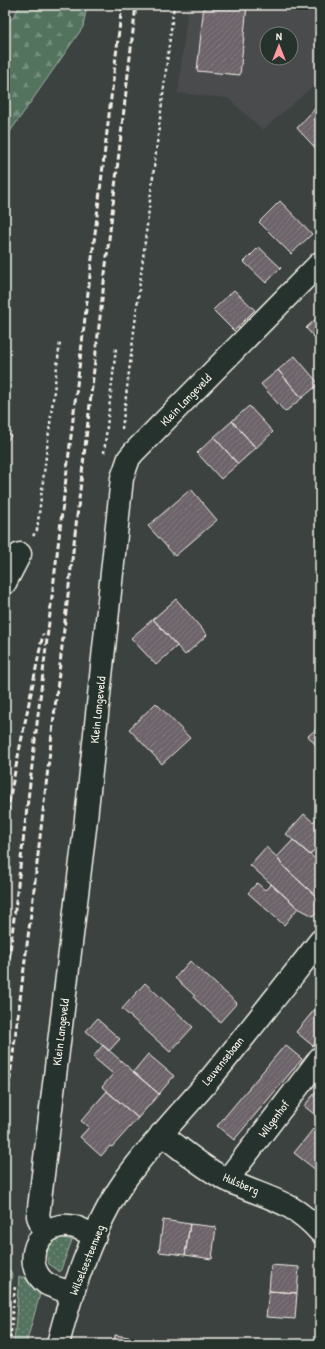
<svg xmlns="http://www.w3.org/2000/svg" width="325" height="1349" font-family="'Patrick Hand',sans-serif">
	<defs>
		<pattern id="grass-dots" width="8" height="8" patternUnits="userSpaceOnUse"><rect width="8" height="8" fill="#52735e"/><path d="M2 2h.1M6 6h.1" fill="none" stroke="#748e7d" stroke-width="1.8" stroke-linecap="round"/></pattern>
		<pattern id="forest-firs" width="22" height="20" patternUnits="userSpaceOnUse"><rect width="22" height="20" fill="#52735e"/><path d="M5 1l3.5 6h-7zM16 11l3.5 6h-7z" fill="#748e7d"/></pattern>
		<pattern id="building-hatch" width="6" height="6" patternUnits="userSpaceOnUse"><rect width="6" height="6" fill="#6d646b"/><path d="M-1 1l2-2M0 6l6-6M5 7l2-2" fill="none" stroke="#827b80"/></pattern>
	</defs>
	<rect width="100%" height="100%" fill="#3b4240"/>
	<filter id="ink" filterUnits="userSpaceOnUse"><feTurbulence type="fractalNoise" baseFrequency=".025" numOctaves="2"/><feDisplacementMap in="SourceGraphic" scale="8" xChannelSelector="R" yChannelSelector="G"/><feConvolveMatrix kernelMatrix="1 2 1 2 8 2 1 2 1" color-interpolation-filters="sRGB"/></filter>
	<g filter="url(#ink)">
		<!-- built -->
		<path fill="#4a4c4d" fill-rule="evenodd" d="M 188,5 L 320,5 L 320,80 L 263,130 L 228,98 L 178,93 ZM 267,34 L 291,34 L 291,58 L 267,58 Z"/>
		<!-- grass -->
		<path fill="url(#grass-dots)" stroke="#a3b2a3" d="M 63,1238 L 72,1240 L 60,1272 L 49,1264 C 44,1252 49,1240 63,1238 Z
			M 7,1267 L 12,1273 L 5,1344 L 5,1280 Z
			M 19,1277 L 24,1277 L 40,1294 L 26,1344 L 14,1344 Z"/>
		<!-- forest -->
		<path fill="url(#forest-firs)" stroke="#a3b2a3" d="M 21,5 L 87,5 L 83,27 L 5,139 L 5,28 Z"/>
		<!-- building -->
		<path fill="url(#building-hatch)" stroke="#f4f1e8" d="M 204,5 L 247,5 L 240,75 L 197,71 Z
			M 320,103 L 320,153 L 297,128 Z
			M 280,201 L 312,234 L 291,254 L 259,222 Z
			M 259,247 L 281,268 L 266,283 L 244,262 Z
			M 234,290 L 255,310 L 234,331 L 213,310 Z
			M 320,315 L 320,344 L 306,328 Z
			M 295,356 L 319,384 L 302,398 L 278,370 Z
			M 278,370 L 302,398 L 285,412 L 261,384 Z
			M 249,406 L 273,432 L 256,448 L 232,421 Z
			M 232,421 L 256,448 L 238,464 L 214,437 Z
			M 5,431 L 11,436 L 5,443 Z
			M 214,437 L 238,464 L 221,479 L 197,453 Z
			M 191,489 L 217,520 L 175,556 L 148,526 Z
			M 176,599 L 207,635 L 185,655 L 153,619 Z
			M 153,619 L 177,646 L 156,665 L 131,638 Z
			M 156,703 L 190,738 L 162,764 L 129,729 Z
			M 320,726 L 320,750 L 308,736 Z
			M 304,814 L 313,822 L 320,815 L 320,843 L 310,855 L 286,834 Z
			M 293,840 L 320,863 L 320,900 L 282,865 L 277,857 Z
			M 266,847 L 277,857 L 282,865 L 320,900 L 320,907 L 313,916 L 298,908 L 250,865 Z
			M 257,883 L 265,890 L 271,884 L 298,908 L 284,925 L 248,893 Z
			M 190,961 L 237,1003 L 220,1022 L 194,998 L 195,996 L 175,978 Z
			M 145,983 L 193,1027 L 170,1052 L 122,1009 Z
			M 320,1003 L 320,1038 L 313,1046 L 296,1032 Z
			M 97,1019 L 120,1039 L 109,1051 L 86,1031 Z
			M 103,1045 L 159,1094 L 138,1118 L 102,1087 L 113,1074 L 93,1057 Z
			M 285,1045 L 302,1059 L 234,1140 L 217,1126 Z
			M 148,1054 L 174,1076 L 159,1094 L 133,1072 Z
			M 320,1087 L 320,1119 L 304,1106 Z
			M 107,1091 L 138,1118 L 112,1147 L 110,1146 L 101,1156 L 80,1137 L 89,1127 L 81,1121 Z
			M 313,1129 L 320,1135 L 320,1165 L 316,1170 L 294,1153 Z
			M 163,1220 L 190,1224 L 185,1255 L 159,1252 Z
			M 190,1224 L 216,1227 L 212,1259 L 185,1255 Z
			M 271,1265 L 299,1267 L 297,1293 L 269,1291 Z
			M 269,1291 L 297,1293 L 295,1319 L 266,1317 Z
			M 115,1335 L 148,1340 L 147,1344 L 114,1344 Z
			M 265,1340 L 293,1342 L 292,1344 L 265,1344 Z"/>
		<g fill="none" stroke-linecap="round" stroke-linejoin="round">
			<!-- street casing -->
			<g stroke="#f4f1e8" stroke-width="25">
				<path id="street" d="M 5,583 L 20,554
					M 161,1134 C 183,1150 203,1168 227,1180 C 264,1198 291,1199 320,1232
					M 227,1180 L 320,1058
					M 44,1233 L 38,1216 L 85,828 L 122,478 L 129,458 L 134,452 L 320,263
					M 73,1294 C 65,1290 54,1288 47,1284 C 23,1268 33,1230 61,1226 C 74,1224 84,1231 95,1236"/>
			</g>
			<!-- secondary casing -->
			<g stroke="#f4f1e8" stroke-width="25">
				<path id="secondary" d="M 58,1344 C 71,1292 94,1224 125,1180 C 149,1146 178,1116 205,1085 C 244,1038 282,989 320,941"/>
			</g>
			<!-- path -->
			<path stroke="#f4f1e8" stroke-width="2.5" stroke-dasharray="3 3" stroke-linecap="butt" d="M 122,429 L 174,5
				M 104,453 L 116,348
				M 33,536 L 37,530 L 60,342
				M 10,1344 L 15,1285"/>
			<!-- street -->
			<use href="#street" stroke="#26332d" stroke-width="22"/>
			<!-- secondary -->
			<use href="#secondary" stroke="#26332d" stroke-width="22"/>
			<!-- rail -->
			<path stroke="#f4f1e8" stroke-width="3" stroke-dasharray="6 3" stroke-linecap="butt" d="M 5,830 L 11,791 L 43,634
				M 5,994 L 122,5
				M 5,1116 L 33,898 L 136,5"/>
		</g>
	</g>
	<g text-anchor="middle" stroke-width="4" stroke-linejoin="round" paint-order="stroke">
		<!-- street labels -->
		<g font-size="12" fill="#f4f1e8" stroke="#26332d">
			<text transform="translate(186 400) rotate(-46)" y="4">Klein Langeveld</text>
			<text transform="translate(98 710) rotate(-84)" y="4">Klein Langeveld</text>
			<text transform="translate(61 1032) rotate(-83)" y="4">Klein Langeveld</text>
			<text transform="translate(223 1061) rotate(-51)" y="4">Leuvensebaan</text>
			<text transform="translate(274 1119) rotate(-53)" y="4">Wilgenhof</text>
			<text transform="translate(241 1184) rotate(23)" y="4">Hulsberg</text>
			<text transform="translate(87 1260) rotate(-68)" y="4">Wilselsesteenweg</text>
		</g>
	</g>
	<!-- margin -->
	<rect width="325" height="1349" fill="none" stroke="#26332d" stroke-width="20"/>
	<rect x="10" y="10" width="305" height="1329" fill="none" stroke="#f4f1e8" stroke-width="1.5" filter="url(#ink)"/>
	<!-- north arrow -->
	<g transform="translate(279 46)"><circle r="19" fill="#26332d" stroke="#787f78"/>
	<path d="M0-3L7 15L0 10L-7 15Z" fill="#ff9aa2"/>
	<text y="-6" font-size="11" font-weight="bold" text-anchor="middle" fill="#f4f1e8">N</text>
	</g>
</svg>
